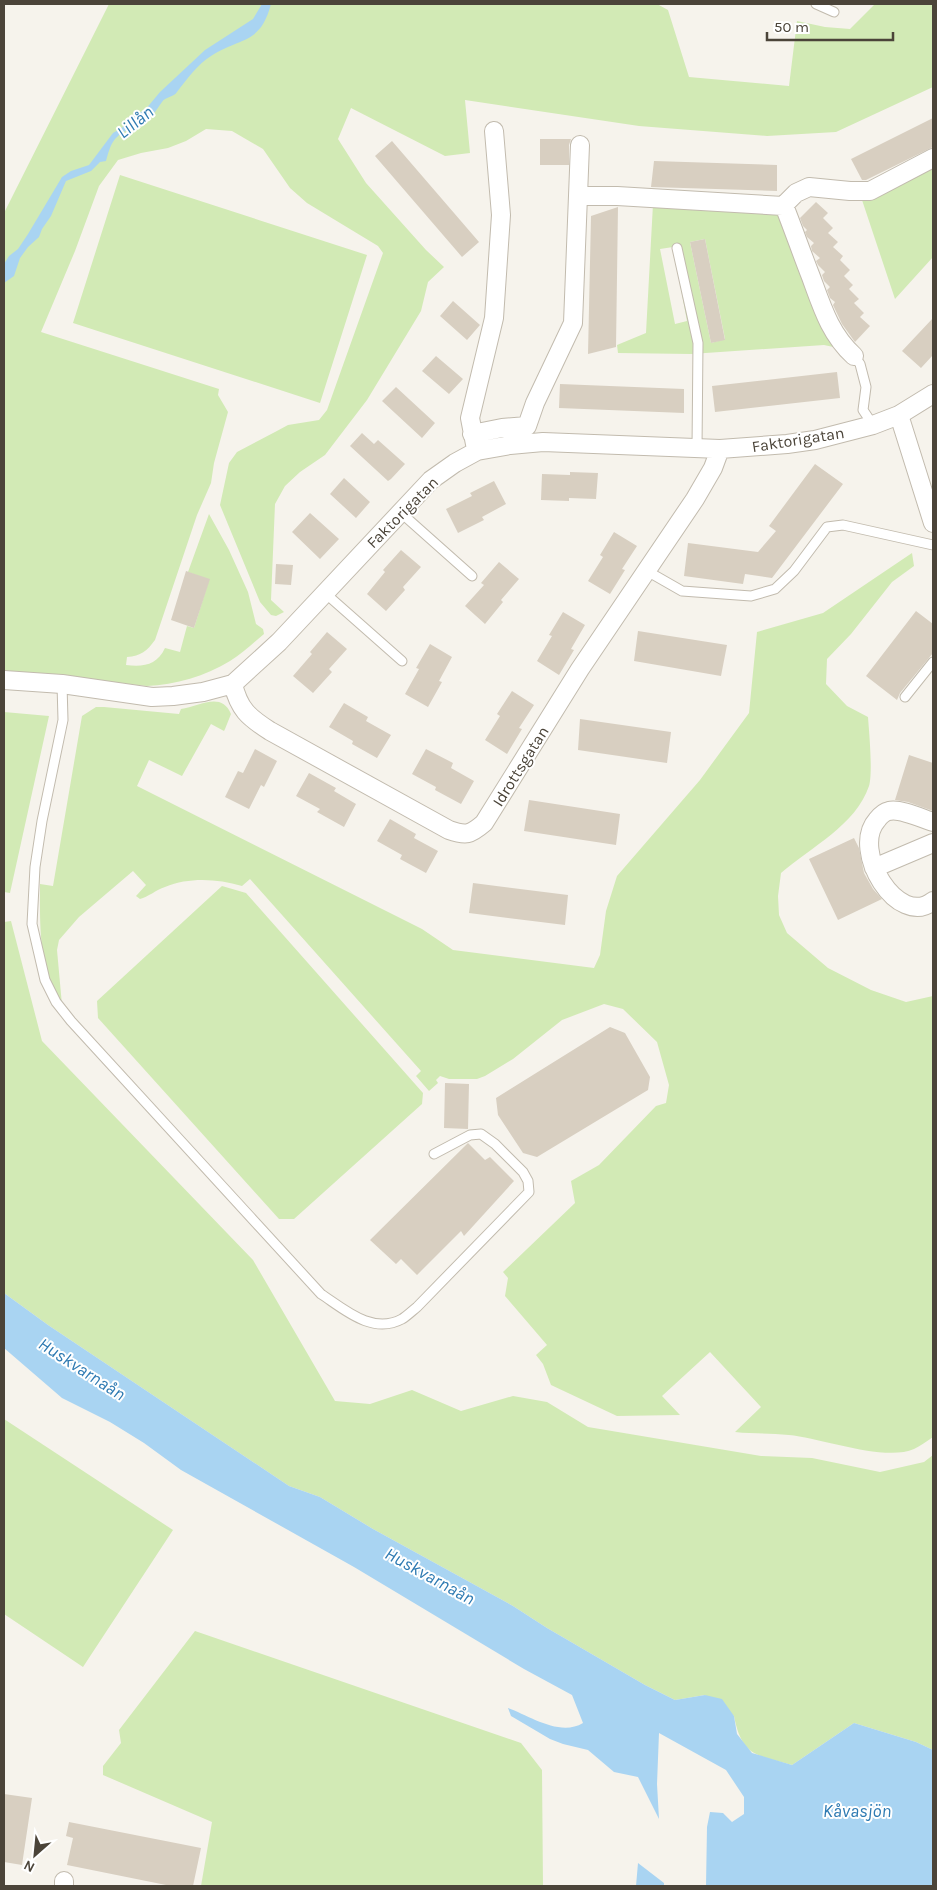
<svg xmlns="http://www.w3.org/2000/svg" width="937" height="1890" font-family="Karla,sans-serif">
	<rect width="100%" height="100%" fill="#f6f3ec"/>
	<!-- green -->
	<path fill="#d2eab5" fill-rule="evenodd" d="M 109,4 L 657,4 L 668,10 L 689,77 L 789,86 L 797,21 L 825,27 L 850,29 L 875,4 L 933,4 L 933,87 L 836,132 L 767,136 L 639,126 L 465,100 L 470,153 L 445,156 L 351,108 L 338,139 L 366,183 L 426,250 L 444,267 L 428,282 L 421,311 L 367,400 L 325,455 L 300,472 L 285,486 L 275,504 L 271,600 L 284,612 L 276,616 L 271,615 L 260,602 L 220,505 L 229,463 L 237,452 L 275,432 L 288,425 L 319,420 L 327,410 L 383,253 L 378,246 L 307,203 L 290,188 L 263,149 L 232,131 L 206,129 L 186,141 L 168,148 L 141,153 L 118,160 L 99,186 L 75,251 L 41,332 L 219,389 L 218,395 L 228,412 L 214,463 L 211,483 L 197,515 L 155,640 C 147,651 141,656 127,657 L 126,665 C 144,667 157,665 165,648 L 180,652 L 187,626 L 194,628 L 209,580 L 188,572 L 209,514 L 229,550 L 248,592 L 256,624 L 263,629 L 264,634 C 253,643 242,654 230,661 C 206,676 175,685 147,686 L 4,671 L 4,213 Z
		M 933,162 L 933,257 L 895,299 L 860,194 Z
		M 120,175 L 367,255 L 320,403 L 73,323 Z
		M 653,204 L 774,210 L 783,216 L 838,348 L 824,345 L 691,354 L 618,353 L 617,345 L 646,333 ZM 705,239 L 725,339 L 711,343 L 690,242 ZM 673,247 L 687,321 L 675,324 L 660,249 Z
		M 912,553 L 914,566 L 892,582 L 851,634 L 827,659 L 826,684 L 847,706 L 868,717 C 869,731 873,773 869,786 C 856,825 811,847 781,873 L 778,896 L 779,915 L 787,933 L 828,968 L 871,990 L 906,1002 L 933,996 L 933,1437 C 927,1441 920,1446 914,1449 C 885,1462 821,1438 789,1435 C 771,1433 753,1434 735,1432 L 761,1407 L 710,1352 L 662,1396 L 680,1415 L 617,1416 L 551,1385 L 543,1364 L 536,1355 L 547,1345 L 505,1296 L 508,1278 L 503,1272 L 575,1203 L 571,1181 L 599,1165 L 656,1106 L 666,1103 L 669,1085 L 657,1042 L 623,1009 L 604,1004 L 562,1020 L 513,1059 L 485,1076 L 477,1079 L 449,1079 L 440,1076 L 436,1080 L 438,1083 L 429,1091 L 416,1076 L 421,1071 L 250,879 L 242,886 C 217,879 190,877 165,887 C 156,890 148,897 140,899 L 136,896 L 146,885 L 133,871 L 79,917 L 59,940 L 57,950 L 62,1005 C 38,969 40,925 40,884 L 53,886 L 82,716 L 96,707 L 104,707 L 179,714 L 181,709 C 199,706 222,691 231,714 L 225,729 L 224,731 L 211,724 L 182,776 L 149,760 L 137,786 L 422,929 L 453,950 L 594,968 L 600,955 L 606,911 L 617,876 L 700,780 L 749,713 L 757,632 L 823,613 Z
		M 4,712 L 49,716 L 10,893 L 4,892 Z
		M 222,886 L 246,893 L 423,1093 L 422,1104 L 294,1219 L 279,1219 L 98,1018 L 97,1001 Z
		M 11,921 L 42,1041 L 253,1260 L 335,1401 L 370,1404 L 412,1390 L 461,1411 L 513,1396 L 547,1402 L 588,1427 L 761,1456 L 812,1458 L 880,1472 L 924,1462 L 933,1455 L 933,1750 L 916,1742 L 854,1723 L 792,1765 C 757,1755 742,1757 734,1716 L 705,1695 L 675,1700 L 645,1685 L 547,1628 L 513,1606 L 373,1529 L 320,1497 L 289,1486 L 48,1325 L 4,1293 L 4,922 Z
		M 4,1419 L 173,1530 L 83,1667 L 4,1614 Z
		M 195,1631 L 521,1743 L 542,1770 L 543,1886 L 201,1886 L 212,1822 L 103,1775 L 103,1766 L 121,1743 L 119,1730 Z"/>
	<!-- water -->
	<path fill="#a9d4f2" d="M 262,4 L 271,4 C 260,45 242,36 211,56 C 197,65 187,79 177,92 C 174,97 165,97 162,102 C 158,107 156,112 150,117 C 140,126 124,129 115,139 C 110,145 108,154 106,161 L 100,162 L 91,171 L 66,181 L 51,216 L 42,229 L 39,237 L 28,247 L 20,258 L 14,276 L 4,283 L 4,264 L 9,256 L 18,249 L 28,234 L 62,177 L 71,171 L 89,165 L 113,133 L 123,127 L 133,116 L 145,110 L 160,92 L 205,50 L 253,19 Z
		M 4,1293 L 48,1325 L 289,1486 L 320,1497 L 373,1529 L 513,1606 L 547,1628 L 645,1685 L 675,1700 L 705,1695 L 722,1699 L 734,1716 L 737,1734 L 752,1753 L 792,1765 L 854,1723 L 916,1742 L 933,1750 L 933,1886 L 706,1886 L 707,1827 L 710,1812 L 723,1813 L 732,1822 L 744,1814 L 744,1797 L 726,1770 L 659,1733 L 657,1784 L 659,1819 L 638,1777 L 614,1772 L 588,1750 L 563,1744 L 550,1739 L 511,1716 L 508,1708 C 530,1716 560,1737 583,1723 L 572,1695 L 524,1669 L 354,1567 L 181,1470 L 144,1443 L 110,1422 L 62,1398 L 4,1348 Z
		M 638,1863 L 664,1883 L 664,1886 L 636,1886 Z"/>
	<!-- building -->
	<path fill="#d8cfc1" d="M 933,118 L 933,147 L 866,180 L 862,180 L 851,159 Z
		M 540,139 L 571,139 L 569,145 L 569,165 L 540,165 Z
		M 392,141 L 479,242 L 462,257 L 375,156 Z
		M 654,161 L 777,165 L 777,191 L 651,187 Z
		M 816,202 L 828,213 L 823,218 L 833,228 L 828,233 L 838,242 L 833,247 L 843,256 L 840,260 L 850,270 L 844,276 L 853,285 L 849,289 L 859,299 L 854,303 L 864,313 L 860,317 L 870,326 L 855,342 L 842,324 L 833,305 L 835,302 L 830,298 L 827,290 L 830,287 L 824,281 L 822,275 L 825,272 L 818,265 L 816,261 L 820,258 L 812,251 L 811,246 L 814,243 L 807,237 L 805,232 L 807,230 L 803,226 L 800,218 Z
		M 618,207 L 616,347 L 588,354 L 591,216 Z
		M 705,239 L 725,340 L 711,343 L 690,242 Z
		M 453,301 L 480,325 L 467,340 L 440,316 Z
		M 933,318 L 933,355 L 921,368 L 902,351 Z
		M 436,356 L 463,379 L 449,394 L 422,371 Z
		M 837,372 L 840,398 L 715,412 L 712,386 Z
		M 560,384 L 684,389 L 684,413 L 559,408 Z
		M 396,387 L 435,423 L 422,438 L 382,401 Z
		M 362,433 L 374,444 L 378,440 L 405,464 L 391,479 L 388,481 L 350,446 Z
		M 815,464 L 843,484 L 772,578 L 745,574 L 743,584 L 684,576 L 688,543 L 758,552 L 776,531 L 769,526 Z
		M 570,472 L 598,473 L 596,499 L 569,498 L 569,501 L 541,500 L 542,474 L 570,475 Z
		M 344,478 L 370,502 L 356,518 L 330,494 Z
		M 494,481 L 506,504 L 482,517 L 484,520 L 458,533 L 446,509 L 472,496 L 470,493 Z
		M 310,513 L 339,539 L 320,559 L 292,532 Z
		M 614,532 L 637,546 L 622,569 L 625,570 L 610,594 L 588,581 L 603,557 L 600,555 Z
		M 401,550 L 421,567 L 403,587 L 405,590 L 386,611 L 367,594 L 385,572 L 383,570 Z
		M 499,562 L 519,579 L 501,600 L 503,602 L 485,624 L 465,606 L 484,585 L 481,583 Z
		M 276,564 L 293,565 L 291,585 L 275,584 Z
		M 186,571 L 210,579 L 194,628 L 171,620 Z
		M 916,611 L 933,624 L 933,653 L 900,693 L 897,700 L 866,676 Z
		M 563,612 L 585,625 L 571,649 L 574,650 L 559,675 L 537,661 L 552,636 L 549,635 Z
		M 638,631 L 727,645 L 721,676 L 634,661 Z
		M 327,632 L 347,649 L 329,669 L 332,672 L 313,693 L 293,676 L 312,654 L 310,652 Z
		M 430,644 L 452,657 L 439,681 L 442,682 L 428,707 L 405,694 L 419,669 L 416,668 Z
		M 512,691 L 534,705 L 519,728 L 522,729 L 507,754 L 485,740 L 500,716 L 497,714 Z
		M 344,703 L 368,717 L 366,721 L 391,735 L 377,758 L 352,744 L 353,741 L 329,727 Z
		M 580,719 L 671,732 L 667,763 L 578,750 Z
		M 255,749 L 277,761 L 264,787 L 261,785 L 249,809 L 225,797 L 238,771 L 243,773 Z
		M 426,749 L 453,763 L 451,768 L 474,781 L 461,804 L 435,790 L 436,787 L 412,774 Z
		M 909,755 L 933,763 L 933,811 L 908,802 L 895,800 Z
		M 309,773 L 336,788 L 334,791 L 356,804 L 344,827 L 317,812 L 320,809 L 296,796 Z
		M 529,800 L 620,814 L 616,845 L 524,831 Z
		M 390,819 L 416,834 L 414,838 L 438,851 L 426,873 L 400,859 L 402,855 L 377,841 Z
		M 854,838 L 859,848 L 864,873 L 873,889 L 882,899 L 838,920 L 809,859 Z
		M 473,883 L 568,895 L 565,925 L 469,913 Z
		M 610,1027 L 625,1033 L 650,1077 L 648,1090 L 537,1157 L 523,1153 L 498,1115 L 496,1098 Z
		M 445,1083 L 469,1084 L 468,1129 L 444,1128 Z
		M 468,1143 L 485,1160 L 490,1157 L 514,1181 L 464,1236 L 461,1231 L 417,1275 L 401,1259 L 396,1264 L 370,1240 Z
		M 4,1794 L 32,1798 L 22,1865 L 4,1862 Z
		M 69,1822 L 201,1848 L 193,1886 L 171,1886 L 67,1865 L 73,1838 L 66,1836 Z"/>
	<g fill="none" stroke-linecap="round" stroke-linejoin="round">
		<!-- lane casing -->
		<g stroke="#c2bbae" stroke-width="11">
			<path id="lane" d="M 816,4 L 834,12
				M 677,248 L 698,343 L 697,448
				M 854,356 L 860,364 L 866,387 L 863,410 L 873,425
				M 400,512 L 472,576
				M 647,571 L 682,591 L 751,596 L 775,589 L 794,571 L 827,527 L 843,525 L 933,545
				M 325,593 L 402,661
				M 62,684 L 63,720 L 42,821 L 35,867 L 32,924 L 45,980 L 56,1002 L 71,1021 L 321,1294 C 344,1309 372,1335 402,1319 C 407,1316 412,1311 417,1307 L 529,1192 L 528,1181 L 523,1172 L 495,1144 L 481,1134 L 470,1135 L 434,1154
				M 905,697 L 933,662"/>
		</g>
		<!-- street casing -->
		<g stroke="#c2bbae" stroke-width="20">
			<path id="street" d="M 578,196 L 617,196 L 783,206 L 796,193 L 809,187 L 850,191 L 870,191 L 933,158
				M 783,206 L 785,208 C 794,231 802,254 811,277 C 822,307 830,334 854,356
				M 899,415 L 933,523
				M 472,434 L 502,428 L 527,426 L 535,403 L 573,323 L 580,145
				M 475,444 L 470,418 L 494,318 L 501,215 L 494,131
				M 4,680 L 62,684 L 152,697 L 173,696 L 203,692 L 233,684 L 279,642 L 431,480 L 455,463 L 477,451 L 510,445 L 543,442 L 720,449 L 787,444 L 815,440 L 873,425 L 899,415 L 933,394
				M 233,684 C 239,709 248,717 270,731 L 449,830 C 466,836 470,835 484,823 L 580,669 L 695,499 L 713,468 L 720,449
				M 933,822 C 923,819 900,808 889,811 C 884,812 880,816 877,820 C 850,850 898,929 933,901
				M 874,868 L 933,843
				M 64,1886 L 64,1881"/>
		</g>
		<!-- lane -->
		<use href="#lane" stroke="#fff" stroke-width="9"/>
		<!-- street -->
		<use href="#street" stroke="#fff" stroke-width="18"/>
	</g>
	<g text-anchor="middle" stroke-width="4" stroke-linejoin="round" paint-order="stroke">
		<!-- street labels -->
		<g font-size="16" fill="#4b4439" stroke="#fff">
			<text transform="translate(798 439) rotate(-9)" y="6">Faktorigatan</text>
			<text transform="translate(402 512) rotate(-45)" y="6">Faktorigatan</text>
			<text transform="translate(520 766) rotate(-58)" y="6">Idrottsgatan</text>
		</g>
		<!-- water labels -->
		<g font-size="18" font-style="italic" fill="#2e7ab2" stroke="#fff">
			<text transform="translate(135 122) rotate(-38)" y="6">Lillån</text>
			<text transform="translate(82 1369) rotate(33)" y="6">Huskvarnaån</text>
			<text transform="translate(430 1576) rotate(29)" y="6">Huskvarnaån</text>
			<text x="857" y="1817">Kåvasjön</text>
		</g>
	</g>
	<!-- border -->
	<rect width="937" height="1890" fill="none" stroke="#4b4439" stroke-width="10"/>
	<!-- north arrow -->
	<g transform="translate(35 1855) rotate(207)" stroke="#ffffff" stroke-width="4" paint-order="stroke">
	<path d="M0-4L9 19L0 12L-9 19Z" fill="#4b4439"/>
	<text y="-8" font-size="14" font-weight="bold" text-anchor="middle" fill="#4b4439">N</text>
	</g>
	<!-- scale -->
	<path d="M767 32v8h126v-8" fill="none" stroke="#4b4439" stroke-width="2.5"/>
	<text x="774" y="32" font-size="15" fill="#4b4439" stroke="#ffffff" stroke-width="4" paint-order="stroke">50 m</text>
</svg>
